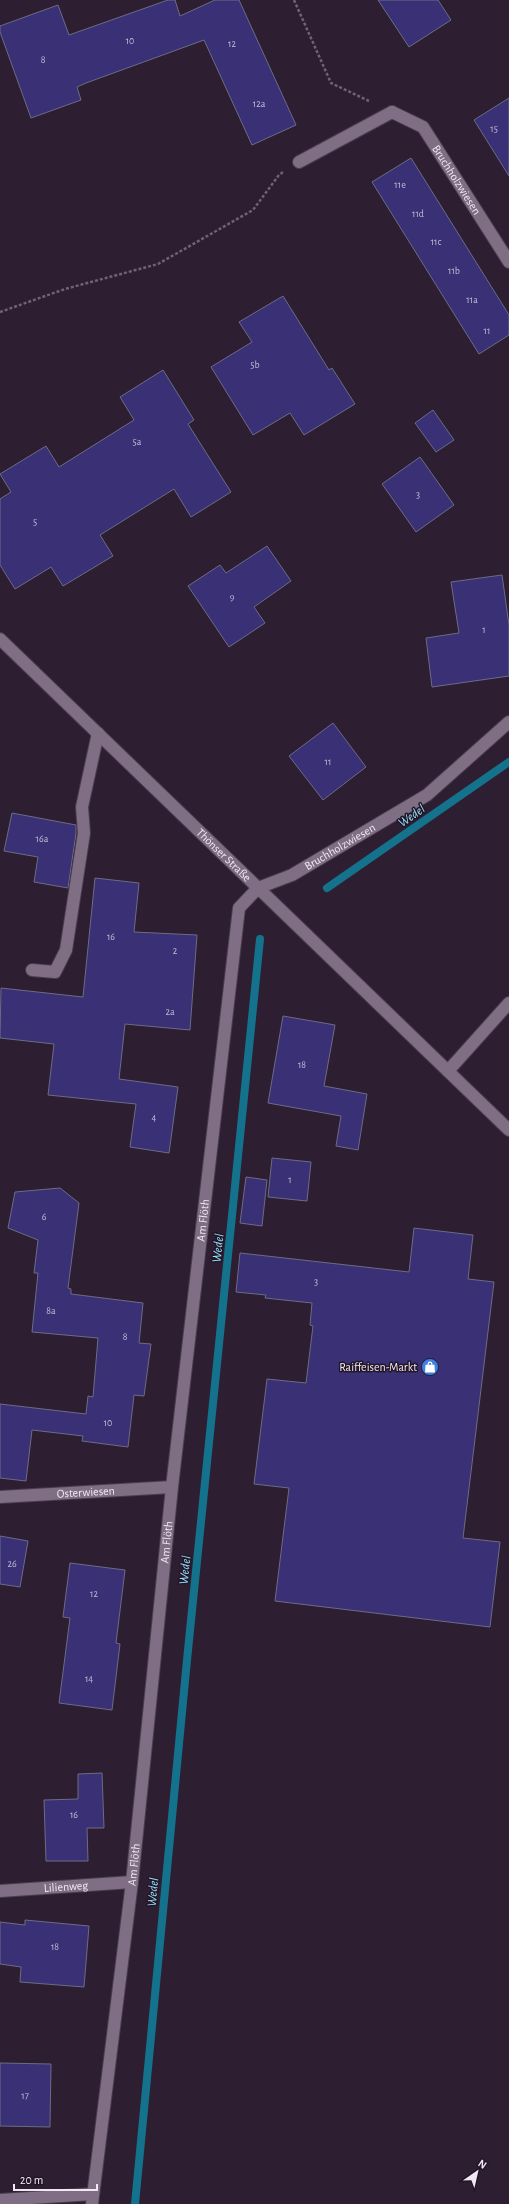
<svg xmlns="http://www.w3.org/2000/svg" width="509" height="2204" font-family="'Alegreya Sans',sans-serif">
	<rect width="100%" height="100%" fill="#2d1f31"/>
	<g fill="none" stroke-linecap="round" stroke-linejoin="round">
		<!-- stream -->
		<path stroke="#14728d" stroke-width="8" d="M 327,888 L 509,762
			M 135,2204 L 187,1660 L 260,939"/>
	</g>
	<!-- building -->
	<path fill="#393075" stroke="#6c6c85" d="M 168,0 L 175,0 L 180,16 L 215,0 L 239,0 L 296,125 L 252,145 L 204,40 L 86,83 L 77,87 L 81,100 L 31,118 L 0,32 L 0,26 L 58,5 L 69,35 Z
		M 378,0 L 438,0 L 451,20 L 409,47 Z
		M 509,98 L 509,176 L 474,120 Z
		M 411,158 L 509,315 L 509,335 L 479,354 L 372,182 Z
		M 283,296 L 329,370 L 332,368 L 355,404 L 304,435 L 290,413 L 253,435 L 211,367 L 252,342 L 239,322 Z
		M 163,370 L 194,420 L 188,424 L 231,492 L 191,517 L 174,489 L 100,535 L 113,556 L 63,586 L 51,567 L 15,589 L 0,565 L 0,499 L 11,492 L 0,474 L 46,446 L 59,467 L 134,420 L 120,397 Z
		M 433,410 L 454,440 L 436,452 L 415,423 Z
		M 420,457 L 454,505 L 416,532 L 382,484 Z
		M 267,546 L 291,581 L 254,607 L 265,623 L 229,647 L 188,586 L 220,565 L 226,573 Z
		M 502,575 L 509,625 L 509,676 L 432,687 L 426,638 L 459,633 L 451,582 Z
		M 333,723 L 366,767 L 323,800 L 289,756 Z
		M 12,813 L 76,825 L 76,833 L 68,888 L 34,882 L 38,857 L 4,851 Z
		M 95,878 L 139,883 L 134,932 L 197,935 L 190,1030 L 125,1024 L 119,1079 L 178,1087 L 169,1153 L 130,1147 L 136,1104 L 48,1095 L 54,1044 L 0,1038 L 1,988 L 83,997 Z
		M 283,1016 L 335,1025 L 324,1086 L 367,1094 L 358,1150 L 336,1146 L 341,1116 L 268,1103 Z
		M 272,1158 L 311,1162 L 307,1201 L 268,1197 Z
		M 246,1177 L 267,1180 L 262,1226 L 240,1223 Z
		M 60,1188 L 79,1203 L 68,1288 L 71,1289 L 71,1294 L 143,1303 L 139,1343 L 151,1344 L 144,1396 L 134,1395 L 128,1447 L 82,1441 L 83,1436 L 32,1430 L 26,1481 L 0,1478 L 0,1404 L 86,1414 L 88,1396 L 93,1397 L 98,1338 L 32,1332 L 38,1273 L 34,1273 L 38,1240 L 8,1228 L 15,1192 Z
		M 414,1228 L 473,1235 L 468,1279 L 494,1282 L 463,1538 L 500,1542 L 490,1627 L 275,1601 L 289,1488 L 254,1484 L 267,1379 L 306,1383 L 313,1326 L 310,1325 L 312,1303 L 265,1298 L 266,1295 L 236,1292 L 240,1253 L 409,1272 Z
		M 0,1536 L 28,1541 L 20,1587 L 0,1584 Z
		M 70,1563 L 125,1570 L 116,1643 L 120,1644 L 112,1710 L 59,1703 L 70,1618 L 63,1617 Z
		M 102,1773 L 104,1828 L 87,1828 L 88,1861 L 46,1861 L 44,1800 L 78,1799 L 78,1774 Z
		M 25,1920 L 89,1926 L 84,1987 L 20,1982 L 21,1967 L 0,1964 L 0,1922 L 25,1925 Z
		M 0,2063 L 51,2064 L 50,2127 L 0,2126 Z"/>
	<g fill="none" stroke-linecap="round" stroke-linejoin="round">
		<!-- lane casing -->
		<g stroke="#4a3e4e" stroke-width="14">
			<path id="lane" d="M 299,162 L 392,112
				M 32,970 L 55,972 L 66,950 L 84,833 L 82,807 L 98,733"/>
		</g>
		<!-- street casing -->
		<g stroke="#4a3e4e" stroke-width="14">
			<g id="street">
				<path id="s1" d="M 392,112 L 423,127 L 509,262"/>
				<path d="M 448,1071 L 509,1003"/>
				<path id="s2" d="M 0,1497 L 172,1487"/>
				<path id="s3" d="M 0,1891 L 132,1882"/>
				<path d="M 0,2200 L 93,2194"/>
				<path id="s4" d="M 92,2204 L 132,1882 L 172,1487 L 239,908 L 258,888 L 292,875 L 427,795 L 509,722"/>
			</g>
		</g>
		<!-- secondary casing -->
		<g stroke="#4a3e4e" stroke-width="14">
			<g id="secondary">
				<path id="s5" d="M 0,639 L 509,1130"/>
			</g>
		</g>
		<!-- path -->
		<path stroke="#6f6272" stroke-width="2.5" stroke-dasharray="3 2" stroke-linecap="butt" d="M 294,0 L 331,83 L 369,101
			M 0,312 L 65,289 L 158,264 L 253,210 L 279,175 L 283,172"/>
		<!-- lane -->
		<use href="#lane" stroke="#7f6e84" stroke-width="12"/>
		<!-- street -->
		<use href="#street" stroke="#7f6e84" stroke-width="12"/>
		<!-- secondary -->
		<use href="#secondary" stroke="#7f6e84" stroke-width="12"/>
	</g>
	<!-- icons -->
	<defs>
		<g id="shop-disc" transform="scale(0.9)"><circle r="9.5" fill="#3f7fe0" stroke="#231627"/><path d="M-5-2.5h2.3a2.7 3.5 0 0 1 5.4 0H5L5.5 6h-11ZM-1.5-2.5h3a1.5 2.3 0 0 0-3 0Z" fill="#fff"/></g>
	</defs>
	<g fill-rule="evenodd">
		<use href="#shop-disc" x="430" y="1367"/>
	</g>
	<g text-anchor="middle" stroke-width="3" stroke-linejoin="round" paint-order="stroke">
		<!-- number labels -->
		<g font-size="10" fill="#c3bad4">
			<text x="130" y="44">10</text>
			<text x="232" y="47">12</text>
			<text x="43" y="63">8</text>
			<text x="259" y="107">12a</text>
			<text x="494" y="132">15</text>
			<text x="400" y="188">11e</text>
			<text x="418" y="217">11d</text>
			<text x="436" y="245">11c</text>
			<text x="454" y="274">11b</text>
			<text x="472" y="303">11a</text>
			<text x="487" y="334">11</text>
			<text x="255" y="368">5b</text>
			<text x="137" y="445">5a</text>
			<text x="418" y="498">3</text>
			<text x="35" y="525">5</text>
			<text x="232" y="600">9</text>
			<text x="484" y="633">1</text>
			<text x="328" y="765">11</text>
			<text x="42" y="842">16a</text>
			<text x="111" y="940">16</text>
			<text x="175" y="954">2</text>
			<text x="170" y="1015">2a</text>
			<text x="302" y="1068">18</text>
			<text x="154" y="1121">4</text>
			<text x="290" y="1183">1</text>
			<text x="44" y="1220">6</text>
			<text x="316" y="1285">3</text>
			<text x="51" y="1314">8a</text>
			<text x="125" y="1340">8</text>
			<text x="108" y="1426">10</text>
			<text x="12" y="1567">26</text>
			<text x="94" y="1597">12</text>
			<text x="89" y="1682">14</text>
			<text x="74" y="1818">16</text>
			<text x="55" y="1950">18</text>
			<text x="25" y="2099">17</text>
		</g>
		<!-- street labels -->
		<g font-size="12" fill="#f1e8f4" stroke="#231627">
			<text dy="4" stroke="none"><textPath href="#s1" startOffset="97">Bruchholzwiesen</textPath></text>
			<text dy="4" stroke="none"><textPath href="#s4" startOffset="1424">Bruchholzwiesen</textPath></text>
			<text dy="4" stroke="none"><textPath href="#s5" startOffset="311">Thönser Straße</textPath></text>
			<text dy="4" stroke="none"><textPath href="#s4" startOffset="990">Am Flöth</textPath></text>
			<text dy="4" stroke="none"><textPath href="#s2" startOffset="86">Osterwiesen</textPath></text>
			<text dy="4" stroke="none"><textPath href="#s4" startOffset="666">Am Flöth</textPath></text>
			<text dy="4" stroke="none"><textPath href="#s4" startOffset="342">Am Flöth</textPath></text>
			<text dy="4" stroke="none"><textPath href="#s3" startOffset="66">Lilienweg</textPath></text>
		</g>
		<!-- poi labels -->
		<g font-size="12" fill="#f1e8f4" stroke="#231627" text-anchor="end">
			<text x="417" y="1371">Raiffeisen-Markt</text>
		</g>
		<!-- water labels -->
		<g font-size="13" font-style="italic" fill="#95e2ff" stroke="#231627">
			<text transform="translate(411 815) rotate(-35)" y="5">Wedel</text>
			<text transform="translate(217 1248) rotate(-84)" y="5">Wedel</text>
			<text transform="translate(184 1570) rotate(-84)" y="5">Wedel</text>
			<text transform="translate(152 1892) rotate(-85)" y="5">Wedel</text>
		</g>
	</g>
	<!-- north arrow -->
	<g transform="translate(477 2172) rotate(34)" stroke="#231627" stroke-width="3" paint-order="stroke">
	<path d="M0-3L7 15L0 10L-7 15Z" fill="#f1e8f4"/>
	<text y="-6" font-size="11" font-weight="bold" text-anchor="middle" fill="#f1e8f4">N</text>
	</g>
	<!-- scale -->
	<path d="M14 2184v6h83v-6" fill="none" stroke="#f1e8f4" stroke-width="2"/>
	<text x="20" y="2184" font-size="12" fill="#f1e8f4" stroke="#231627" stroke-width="3" paint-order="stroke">20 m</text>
</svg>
